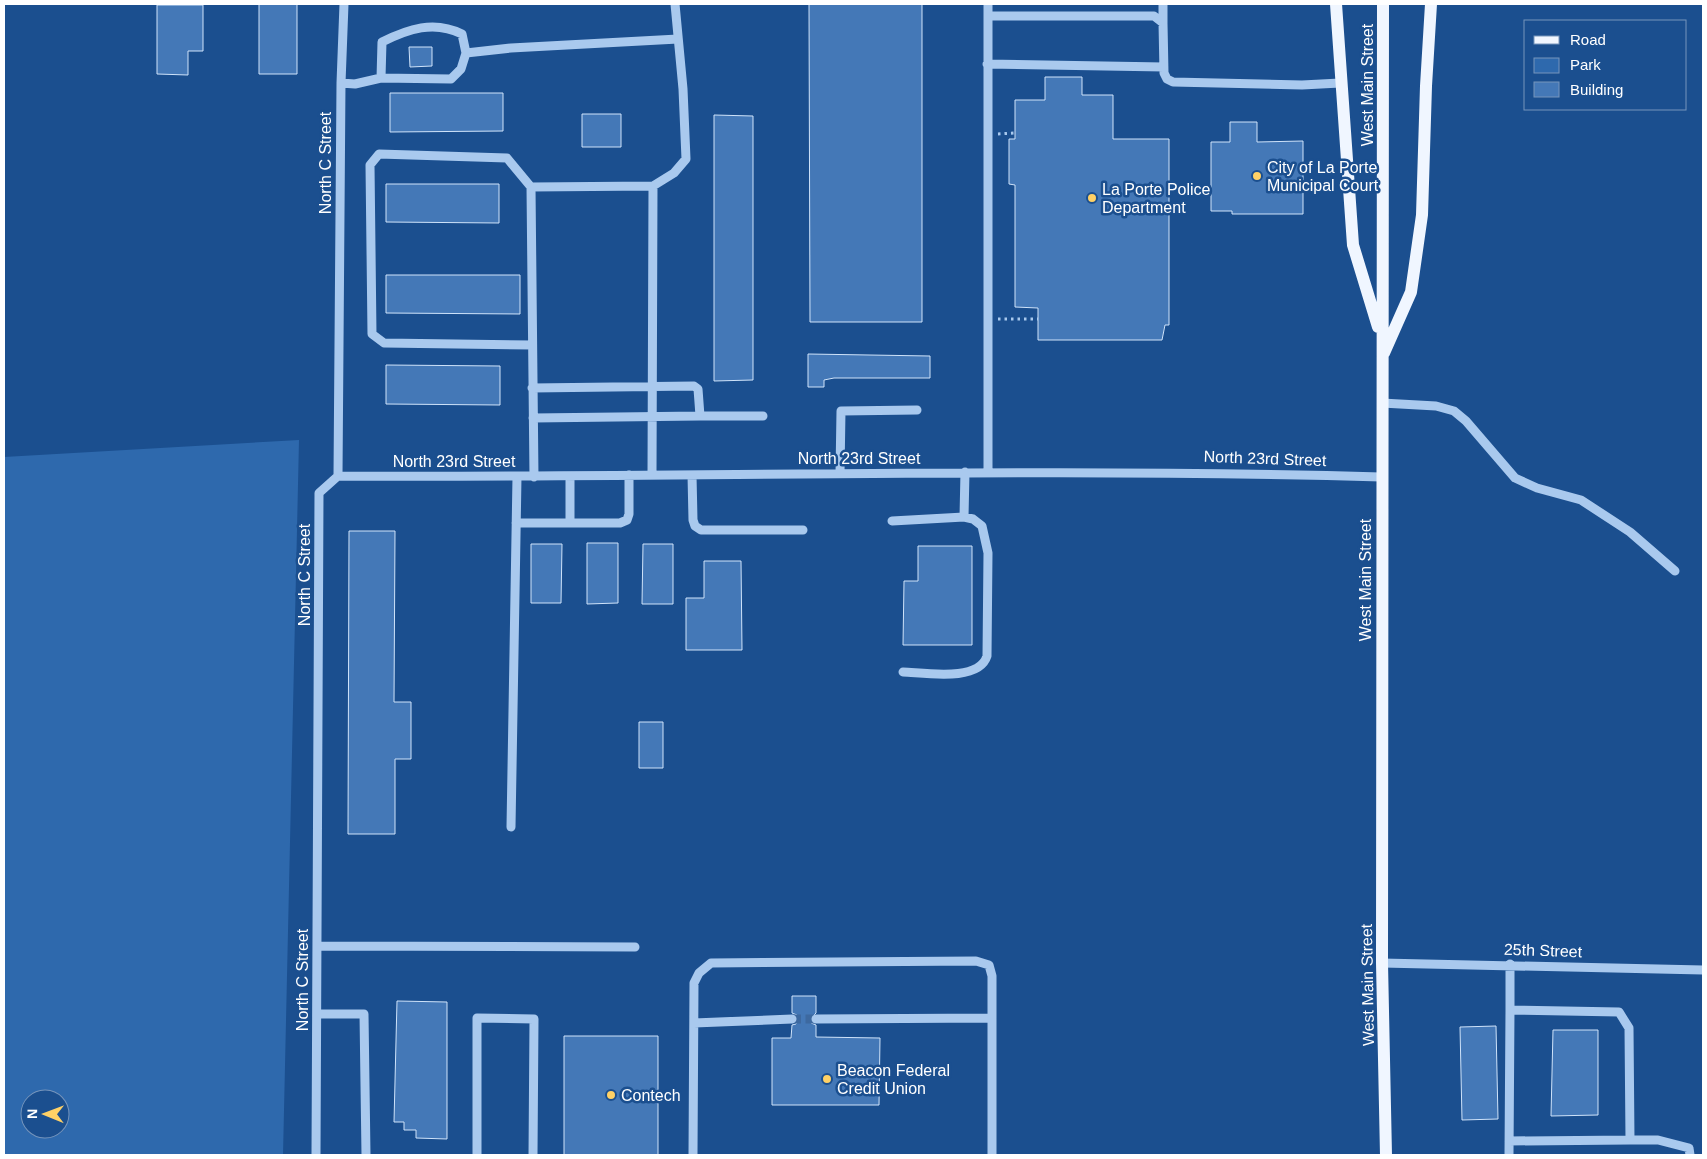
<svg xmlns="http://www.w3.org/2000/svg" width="1707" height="1159" font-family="Arial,sans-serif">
	<rect width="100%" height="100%" fill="#1b4f8f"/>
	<!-- green -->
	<path fill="#2e69ad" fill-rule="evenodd" d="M 299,440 L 283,1155 L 4,1155 L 4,457 ZM 30,1099 L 60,1099 L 60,1129 L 30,1129 Z"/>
	<!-- building -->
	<path fill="#4478b7" stroke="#cfe3fa" d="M 259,4 L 297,4 L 297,74 L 259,74 Z
		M 809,4 L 922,4 L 922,322 L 810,322 Z
		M 157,5 L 203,5 L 203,51 L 188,51 L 188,75 L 157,74 Z
		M 409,47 L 432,47 L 432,66 L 410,67 Z
		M 1045,77 L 1082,77 L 1082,95 L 1113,95 L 1113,139 L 1169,139 L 1169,325 L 1165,325 L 1162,340 L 1038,340 L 1038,308 L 1015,307 L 1015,185 L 1009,184 L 1009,139 L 1015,139 L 1015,100 L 1045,100 Z
		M 390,93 L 503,93 L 503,131 L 390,132 Z
		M 582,114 L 621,114 L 621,147 L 582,147 Z
		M 714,115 L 753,116 L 753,380 L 714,381 Z
		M 1230,122 L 1257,122 L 1257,142 L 1303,141 L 1303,214 L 1232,214 L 1232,211 L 1211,211 L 1211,142 L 1230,142 Z
		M 386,184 L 499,184 L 499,223 L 386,222 Z
		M 386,275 L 520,275 L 520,314 L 386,313 Z
		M 808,354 L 930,356 L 930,378 L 834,378 L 824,380 L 824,387 L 808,387 Z
		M 386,365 L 500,366 L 500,405 L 386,404 Z
		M 349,531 L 395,531 L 394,702 L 411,702 L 411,759 L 395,759 L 395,834 L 348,834 Z
		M 587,543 L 618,543 L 618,603 L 587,604 Z
		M 531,544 L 562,544 L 561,603 L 531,603 Z
		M 643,544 L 673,544 L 673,604 L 642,604 Z
		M 918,546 L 972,546 L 972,645 L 903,645 L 904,581 L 918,581 Z
		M 704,561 L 741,561 L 742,650 L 686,650 L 686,598 L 704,598 Z
		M 639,722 L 663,722 L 663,768 L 639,768 Z
		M 792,996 L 816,996 L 816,1013 L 810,1019 L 811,1023 L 816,1025 L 816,1037 L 880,1038 L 879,1105 L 772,1105 L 772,1038 L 791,1038 L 792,1025 L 796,1024 L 798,1019 L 797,1015 L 792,1013 Z
		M 397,1001 L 447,1002 L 447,1139 L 416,1138 L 416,1130 L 404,1130 L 404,1122 L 394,1122 Z
		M 1496,1026 L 1498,1119 L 1462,1120 L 1460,1027 Z
		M 1553,1030 L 1598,1030 L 1598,1115 L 1551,1116 Z
		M 564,1036 L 658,1036 L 658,1155 L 564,1155 Z"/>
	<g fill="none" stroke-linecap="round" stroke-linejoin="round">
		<!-- minor-tunnel -->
		<path stroke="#3d69a0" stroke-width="9" stroke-dasharray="9 4.5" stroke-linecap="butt" d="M 792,1019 L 816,1019"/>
		<!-- path -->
		<path stroke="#a9c9ee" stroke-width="3" stroke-dasharray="2.5 4" stroke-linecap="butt" d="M 998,134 L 1015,133
			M 998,319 L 1038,319"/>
		<!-- minor -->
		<path stroke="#a9c9ee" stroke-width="9" d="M 988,4 L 988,16
			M 1163,23 L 1163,4
			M 987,64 L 1164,67
			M 381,78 L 451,79 L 461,69 L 466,53
			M 341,83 L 355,84 L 381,78 L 382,42 C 408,29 434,20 462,34 L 466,53 L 511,48 L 678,39
			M 531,187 L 507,158 L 379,154 L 370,165 L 372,334 L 384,343 L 532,345
			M 532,388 L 694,386 L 698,389 L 700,416 L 763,416
			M 1382,403 L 1436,406 L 1454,411 L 1466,421 L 1515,478 L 1537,488 L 1581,500 L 1630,532 L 1675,571
			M 533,418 L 700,416
			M 840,473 L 841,411 L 917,410
			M 988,473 L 988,16 L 1154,16 L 1163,23 L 1164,73 L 1167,79 L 1173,82 L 1302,85 L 1340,83
			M 652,475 L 653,186 L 674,173 L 686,159 L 683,89 L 675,4
			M 692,475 L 693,520 L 695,526 L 701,530 L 803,530
			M 338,476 C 686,478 1033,467 1381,477
			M 570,476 L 570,523
			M 534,477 L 531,187 L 653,186
			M 964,517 L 965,472
			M 892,521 L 964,517 L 973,519 L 982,526 L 988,553 L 987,656 C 979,682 926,673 903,672
			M 516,523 L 620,523 L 627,520 L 629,514 L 629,475
			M 511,827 L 517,477
			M 317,946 L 635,947
			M 1382,963 L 1703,970
			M 1510,1010 L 1510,964
			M 317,1014 L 364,1014 L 366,1155
			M 816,1019 L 992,1018
			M 694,1023 L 792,1019
			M 1509,1141 L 1630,1140
			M 316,1155 L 319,493 L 338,476 L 341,83 L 344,4
			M 477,1155 L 477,1018 L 534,1019 L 533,1155
			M 693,1155 L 694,983 L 699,973 L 711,963 L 976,961 L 989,965 L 992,976 L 992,1155
			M 1509,1155 L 1510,1010 L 1619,1012 L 1629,1028 L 1630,1140 L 1658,1140 L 1689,1148 L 1690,1155"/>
		<!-- major -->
		<path stroke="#f0f6ff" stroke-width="12" d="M 1336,4 L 1353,245 L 1378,327
			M 1383,4 L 1382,963 L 1386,1155
			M 1384,353 L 1411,292 L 1422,215 L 1426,86 L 1431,4"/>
	</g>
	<!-- markers -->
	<g fill="#ffd166" stroke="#1b4f8f" stroke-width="2">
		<circle cx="1257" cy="176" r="5"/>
		<circle cx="1092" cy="198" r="5"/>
		<circle cx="827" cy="1079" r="5"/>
		<circle cx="611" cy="1095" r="5"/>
	</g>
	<g text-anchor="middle" stroke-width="5" stroke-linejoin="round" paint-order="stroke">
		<!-- street labels -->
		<g font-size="16" fill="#fff" stroke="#1b4f8f">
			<text transform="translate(1367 85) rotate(-90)" y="6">West Main Street</text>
			<text transform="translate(325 163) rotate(-90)" y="6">North C Street</text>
			<text x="859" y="464">North 23rd Street</text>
			<text transform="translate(1265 458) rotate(2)" y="6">North 23rd Street</text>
			<text x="454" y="467">North 23rd Street</text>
			<text transform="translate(304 575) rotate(-90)" y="6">North C Street</text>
			<text transform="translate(1365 580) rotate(-90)" y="6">West Main Street</text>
			<text transform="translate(1543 950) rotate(2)" y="6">25th Street</text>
			<text transform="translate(302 980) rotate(-90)" y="6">North C Street</text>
			<text transform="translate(1367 985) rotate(-91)" y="6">West Main Street</text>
		</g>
		<!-- poi labels -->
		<g font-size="16" fill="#fff" stroke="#1b4f8f" text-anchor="start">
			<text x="1267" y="173">City of La Porte<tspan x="1267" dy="18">Municipal Court</tspan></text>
			<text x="1102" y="195">La Porte Police<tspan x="1102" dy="18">Department</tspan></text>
			<text x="837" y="1076">Beacon Federal<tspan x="837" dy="18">Credit Union</tspan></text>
			<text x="621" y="1101">Contech</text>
		</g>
	</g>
	<!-- border -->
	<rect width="1707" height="1159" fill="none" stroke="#ffffff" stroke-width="10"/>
	<!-- legend -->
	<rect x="1524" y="20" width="162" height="90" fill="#1b4f8f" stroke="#7695bc"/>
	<rect x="1534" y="36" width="25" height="8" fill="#f0f6ff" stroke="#7695bc"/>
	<text x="1570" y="45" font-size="15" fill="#ffffff">Road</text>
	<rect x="1534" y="58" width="25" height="15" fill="#2e69ad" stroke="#7695bc"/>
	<text x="1570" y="70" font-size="15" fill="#ffffff">Park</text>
	<rect x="1534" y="82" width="25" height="15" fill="#4478b7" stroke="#7695bc"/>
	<text x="1570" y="95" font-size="15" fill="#ffffff">Building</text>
	<!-- north arrow -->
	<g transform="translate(45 1114) rotate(271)"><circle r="24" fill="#1b4f8f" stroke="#7695bc"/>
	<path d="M0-4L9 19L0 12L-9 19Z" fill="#ffd166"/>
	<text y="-8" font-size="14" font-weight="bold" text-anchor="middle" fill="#ffffff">N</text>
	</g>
</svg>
